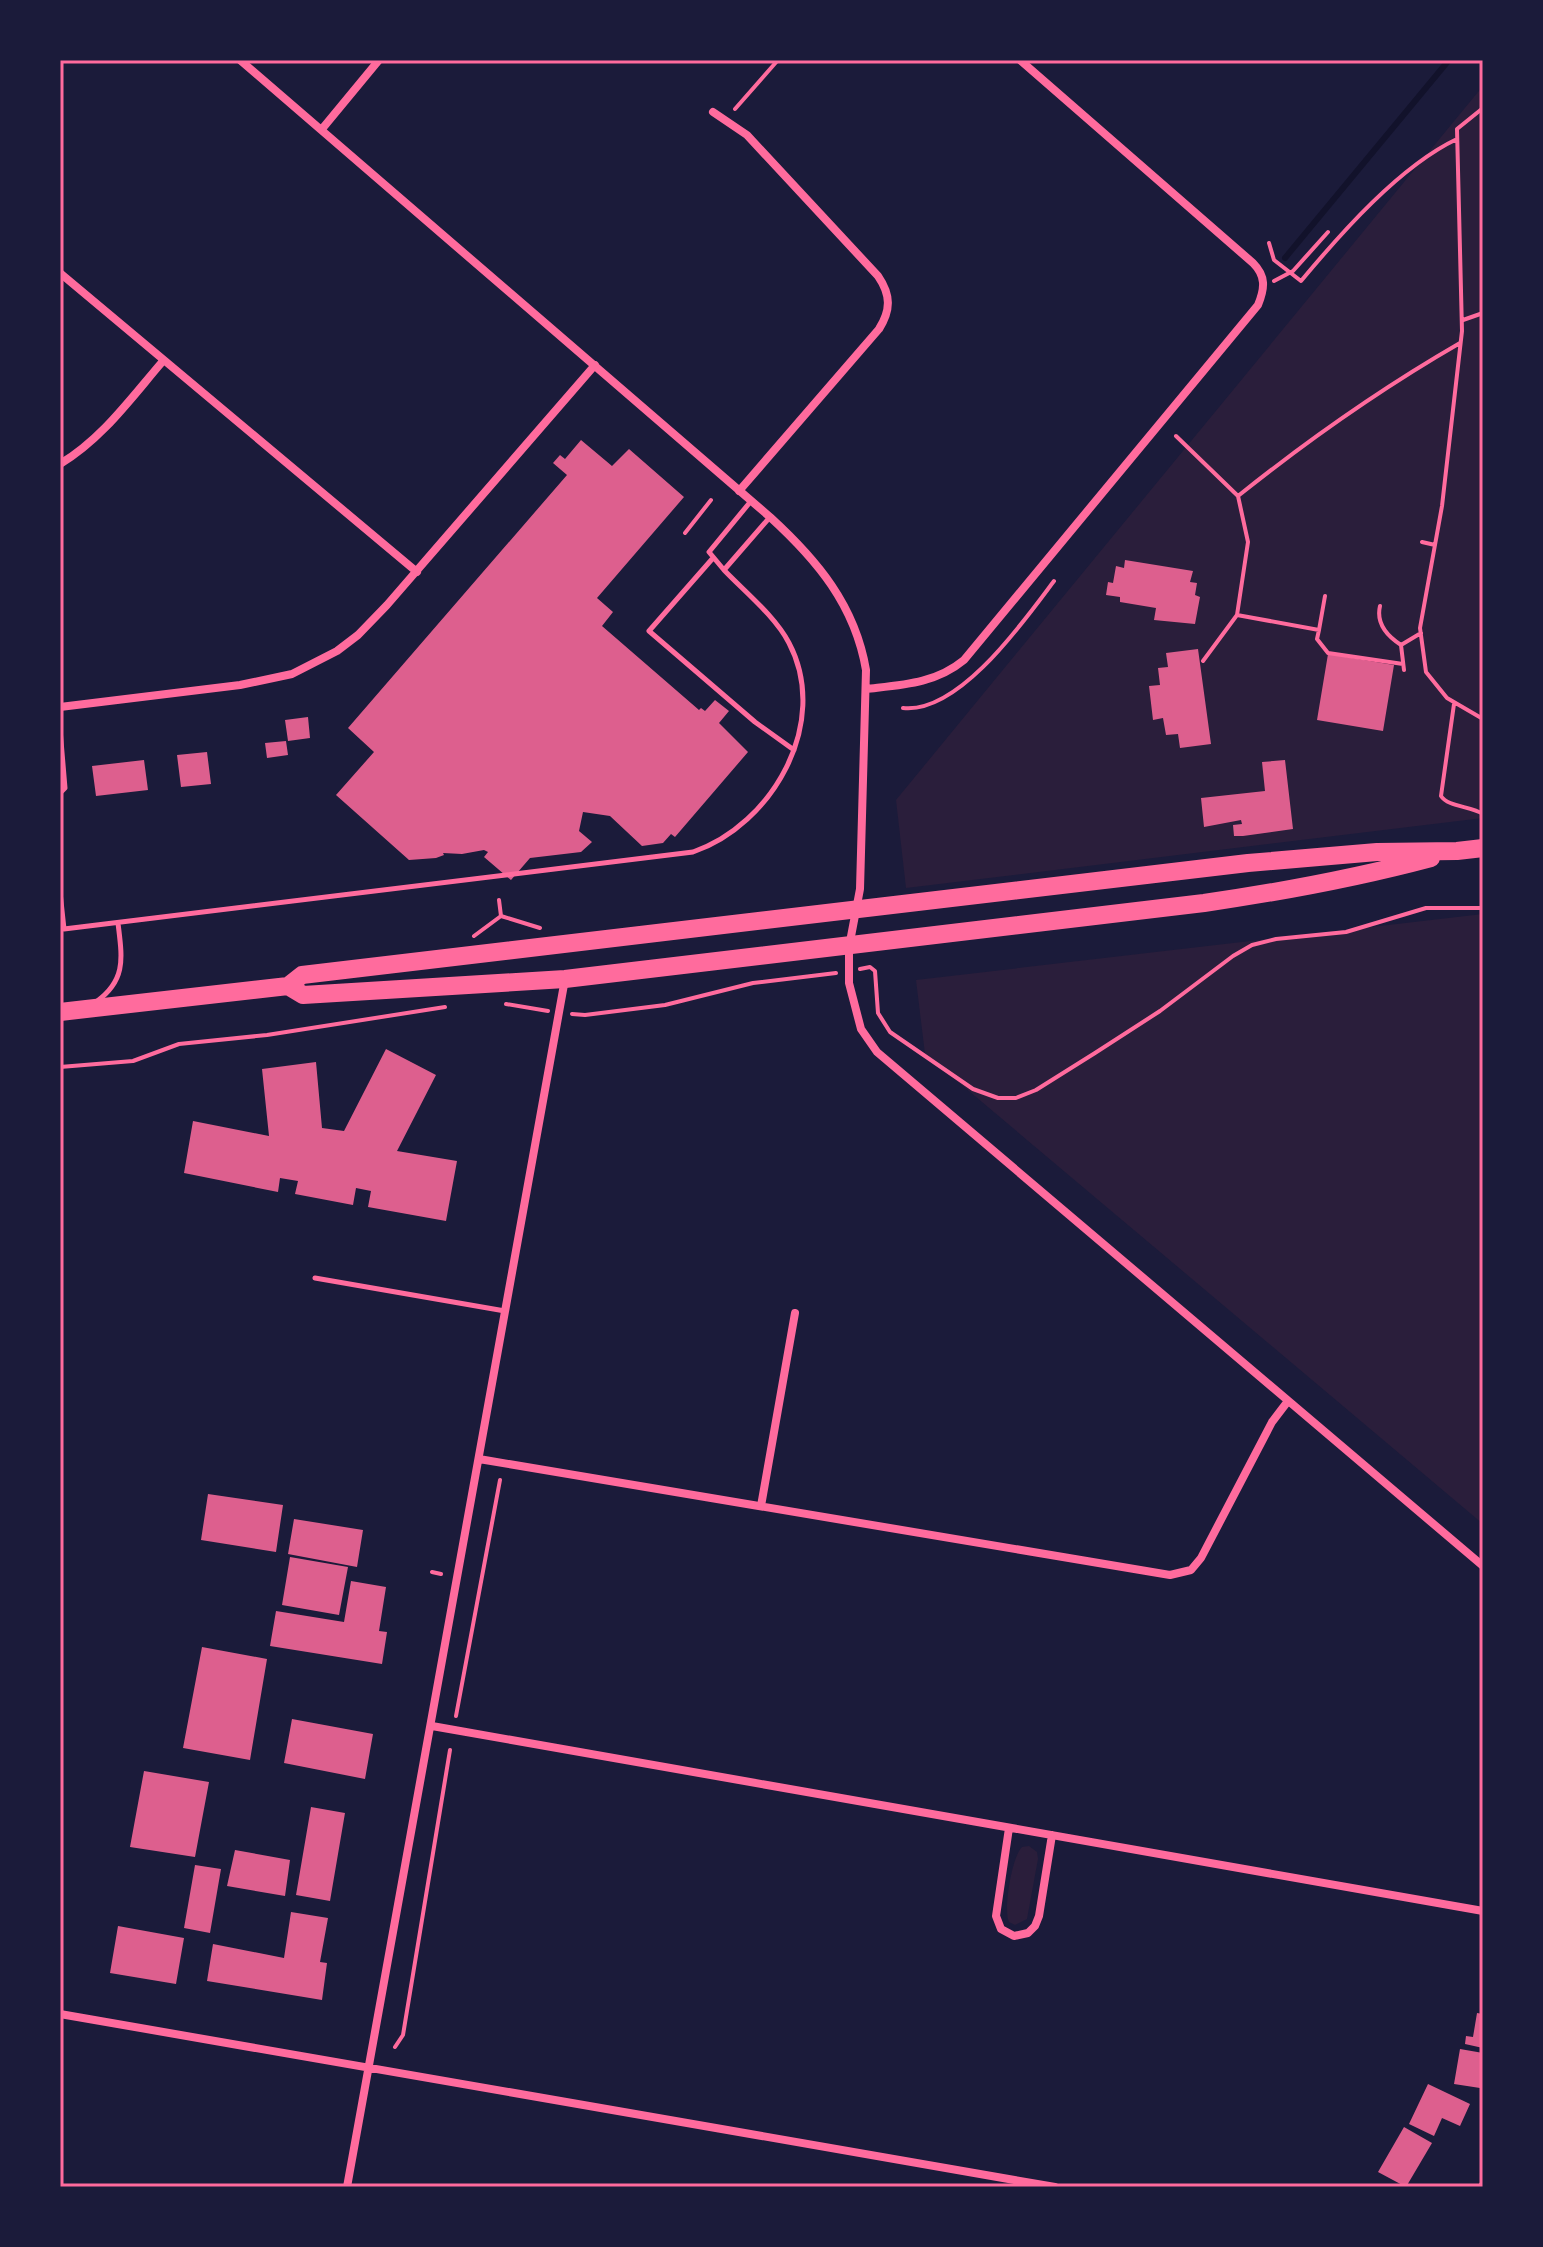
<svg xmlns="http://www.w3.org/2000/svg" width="1543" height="2247" font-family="Inter,sans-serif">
	<rect width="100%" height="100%" fill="#1b1b3a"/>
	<!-- green -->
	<path fill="#2a1e3b" d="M 1483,86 L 1483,818 L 906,888 L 896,800 Z
		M 1483,914 L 1483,1524 L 925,1054 L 916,980 Z
		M 1029,1846 L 1037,1852 L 1038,1859 L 1027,1919 L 1015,1925 L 1009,1922 C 1003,1910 1012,1856 1022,1847 Z"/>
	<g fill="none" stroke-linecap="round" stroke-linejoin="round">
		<!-- stream -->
		<path stroke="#12122b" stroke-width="6" d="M 1285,258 L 1449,60"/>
	</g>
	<!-- building -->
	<path fill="#dd5f8e" d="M 581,440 L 612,466 L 629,449 L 684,497 L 597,598 L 613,612 L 602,626 L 699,710 L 701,708 L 705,711 L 715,700 L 729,711 L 719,723 L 748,752 L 675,837 L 671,834 L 663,843 L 642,846 L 610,816 L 583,812 L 579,831 L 592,842 L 581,852 L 530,858 L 511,880 L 484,857 L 488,852 L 484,850 L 462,854 L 443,853 L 444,855 L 436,858 L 409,860 L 336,795 L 374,752 L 348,728 L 567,475 L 553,463 L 560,455 L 565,459 Z
		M 1125,560 L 1193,571 L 1190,582 L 1197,583 L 1195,595 L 1200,597 L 1195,624 L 1154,620 L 1156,608 L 1120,602 L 1120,597 L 1106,595 L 1108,582 L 1113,583 L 1116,566 L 1124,568 Z
		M 1198,649 L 1211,744 L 1180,748 L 1178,734 L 1166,735 L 1163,718 L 1153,720 L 1149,686 L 1160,685 L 1158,668 L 1168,667 L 1166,653 Z
		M 1328,654 L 1394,665 L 1383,731 L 1317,720 Z
		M 308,717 L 310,738 L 288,741 L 285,720 Z
		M 286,741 L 288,755 L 267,758 L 265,743 Z
		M 207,752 L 211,784 L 181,787 L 177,755 Z
		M 144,760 L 148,790 L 96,796 L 92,766 Z
		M 1285,760 L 1293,829 L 1243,836 L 1234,836 L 1233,825 L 1242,824 L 1241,820 L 1204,827 L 1201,798 L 1265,791 L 1262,762 Z
		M 386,1049 L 436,1075 L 397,1151 L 457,1161 L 446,1221 L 368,1207 L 371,1191 L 356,1188 L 353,1205 L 295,1194 L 298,1181 L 280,1178 L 278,1192 L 184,1173 L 193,1121 L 269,1136 L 262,1069 L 316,1062 L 322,1128 L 344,1131 Z
		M 208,1494 L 283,1505 L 276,1552 L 201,1540 Z
		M 294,1519 L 363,1530 L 357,1567 L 288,1554 Z
		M 290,1557 L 348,1567 L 339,1615 L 282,1605 Z
		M 351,1581 L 386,1587 L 379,1631 L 387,1632 L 382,1664 L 270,1646 L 276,1611 L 344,1622 Z
		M 202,1647 L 267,1659 L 250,1760 L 183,1748 Z
		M 292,1719 L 373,1734 L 365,1779 L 284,1763 Z
		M 144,1771 L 209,1782 L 195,1857 L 130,1847 Z
		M 311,1807 L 345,1813 L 330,1901 L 296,1895 Z
		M 235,1850 L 290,1860 L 285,1896 L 227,1886 Z
		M 195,1865 L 221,1869 L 210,1933 L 184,1928 Z
		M 291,1912 L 328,1918 L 320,1962 L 327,1963 L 322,2000 L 207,1981 L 213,1944 L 284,1958 Z
		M 118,1926 L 184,1938 L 176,1984 L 110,1973 Z
		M 1477,2013 L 1483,2014 L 1483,2048 L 1465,2044 L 1466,2036 L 1473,2037 Z
		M 1460,2049 L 1483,2053 L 1483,2079 L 1480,2088 L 1454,2084 Z
		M 1428,2084 L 1470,2104 L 1460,2126 L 1442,2118 L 1434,2136 L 1409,2124 Z
		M 1404,2127 L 1432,2143 L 1406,2187 L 1378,2172 Z"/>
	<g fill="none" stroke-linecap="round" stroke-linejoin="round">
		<!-- path -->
		<path stroke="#ff6b9d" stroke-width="4" d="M 1483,108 L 1457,129 L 1462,331 L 1442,506 L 1420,628 L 1426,672 L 1447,698 L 1483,719
			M 735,109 L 778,60
			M 1269,243 L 1274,260 L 1301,281 C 1341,233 1400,166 1457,139
			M 1274,281 L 1293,271 L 1328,232
			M 1463,320 L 1483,313
			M 1176,436 L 1238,496 L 1248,542 L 1237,615 L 1319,630 L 1317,639 L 1328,653 L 1403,664
			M 1238,496 C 1308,440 1382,388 1460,343
			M 685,533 L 711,500
			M 1422,542 L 1435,545
			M 1380,606 C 1376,623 1387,636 1401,645
			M 1319,630 L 1325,596
			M 1203,661 L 1237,615
			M 1404,670 L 1401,645 L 1421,633
			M 1454,704 L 1441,796 C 1448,807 1471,806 1483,814
			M 903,708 C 959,714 1024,621 1054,581
			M 499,900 L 501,916
			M 474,936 L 501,916 L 540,928
			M 860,969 L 870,967 L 875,971 L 878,1013 L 890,1032 L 973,1089 L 998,1098 L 1016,1098 L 1036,1090 L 1095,1053 L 1160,1011 L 1233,956 L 1252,945 L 1276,939 L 1346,932 L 1426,908 L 1483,908
			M 506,1004 L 548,1011
			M 572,1014 L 585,1015 L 665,1005 L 753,983 L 836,973
			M 60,1067 L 133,1061 L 179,1044 L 267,1035 L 445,1007
			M 432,1572 L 441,1574
			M 456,1716 L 500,1480
			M 395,2047 L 403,2035 L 450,1750"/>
		<!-- service -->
		<path stroke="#ff6b9d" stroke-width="5" d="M 713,558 L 649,631 L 755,722 L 794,750
			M 724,570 L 709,552 L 751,501
			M 60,729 L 65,788 L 60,793
			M 60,892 L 64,929 L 693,852 C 772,825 831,723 789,643 C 775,616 745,592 724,570 L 770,517
			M 96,1002 C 127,980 122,957 118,923
			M 315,1278 L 505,1311"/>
		<!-- minor -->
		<path stroke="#ff6b9d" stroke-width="8" d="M 240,60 L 770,517 C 817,560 855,605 866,670 L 860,889 L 849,947 L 849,983 L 861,1029 L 877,1052 L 1483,1566
			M 713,112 L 747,135 L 878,276 C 891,295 891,310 879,329 L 739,491
			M 322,129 L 379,60
			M 60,273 L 417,572
			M 60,464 C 102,439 131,398 163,361
			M 866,689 C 901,685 935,684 964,660 L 1258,305 C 1265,288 1266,276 1253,263 L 1020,60
			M 60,707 L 240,685 L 292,674 L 337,651 L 358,635 L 387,605 L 595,365
			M 479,1459 L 1170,1575 L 1191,1570 L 1201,1558 L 1272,1422 L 1288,1401
			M 761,1506 L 795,1313
			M 432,1726 L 1483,1911
			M 1009,1828 L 996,1916 L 1001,1929 L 1014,1936 L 1028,1933 L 1035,1926 L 1039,1916 L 1052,1835
			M 60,2014 L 1055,2187
			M 347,2187 L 565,979
			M 1482,2187 L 1483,2185"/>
		<!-- trunk -->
		<path stroke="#ff6b9d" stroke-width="18" d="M 288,986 L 303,995 L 565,979 L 1204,903 C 1280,892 1356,878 1431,858
			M 60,1012 L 288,986 L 302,975 L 1248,863 L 1377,852 L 1457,851 L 1483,848"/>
	</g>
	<!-- border -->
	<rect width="1543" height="2247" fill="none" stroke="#1b1b3a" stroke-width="124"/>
	<rect x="62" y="62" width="1419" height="2123" fill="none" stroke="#ff6b9d" stroke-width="3"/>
</svg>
